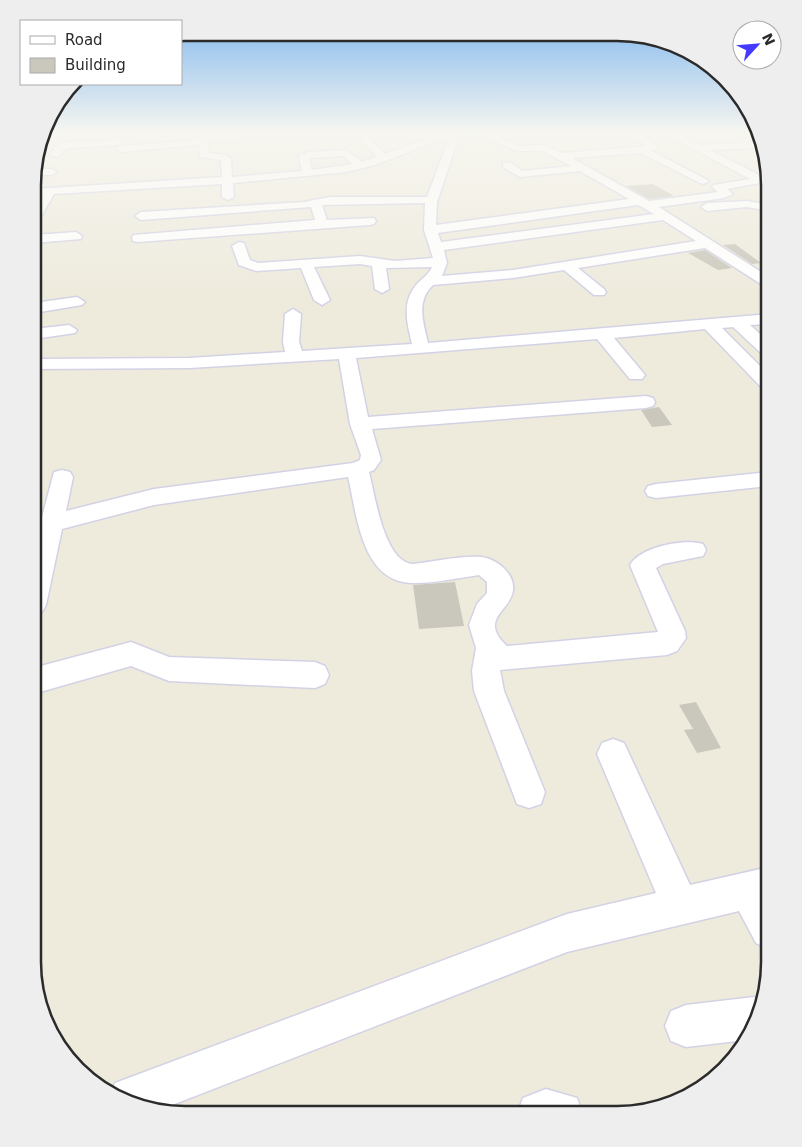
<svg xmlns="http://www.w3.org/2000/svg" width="802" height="1147" font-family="'DejaVu Sans',sans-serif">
	<rect width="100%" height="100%" fill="#eeebdd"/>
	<!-- building -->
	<path fill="#cac7bc" d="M 653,184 L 674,196 L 649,199 L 626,186 Z
		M 735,244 L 761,263 L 752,264 L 723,245 Z
		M 705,250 L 732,268 L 718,270 L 688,253 Z
		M 659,407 L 672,425 L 652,427 L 641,410 Z
		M 455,582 L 464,626 L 419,629 L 413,585 Z
		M 696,702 L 721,748 L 697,753 L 684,730 L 693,729 L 679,705 Z"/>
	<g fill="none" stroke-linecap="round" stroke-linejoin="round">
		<!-- minor casing -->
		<g stroke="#d3d2e5" stroke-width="3">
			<path id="minor" d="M 199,133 L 209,133 L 208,135 L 283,133 L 279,136 L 209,141 L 208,153 L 226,155 L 231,158 L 232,177 L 302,171 L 299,156 L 308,152 L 346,150 L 362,162 L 377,157 L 356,133 L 364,133 L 385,154 L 441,133 L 460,133 L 437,202 L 436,225 L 629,199 L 580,171 L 520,177 L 503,167 L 503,163 L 511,163 L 522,171 L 571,166 L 543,151 L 516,151 L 475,133 L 487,133 L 520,146 L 544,145 L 562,153 L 646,146 L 627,133 L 637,133 L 657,145 L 657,149 L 652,151 L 709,181 L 704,184 L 700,183 L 641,153 L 572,158 L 649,201 L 718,192 L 712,187 L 713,185 L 750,179 L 664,133 L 675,133 L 699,145 L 760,142 L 760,148 L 710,150 L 765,178 L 765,182 L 727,189 L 733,194 L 724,198 L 659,207 L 769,277 L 769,287 L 764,286 L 705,248 L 578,268 L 604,289 L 606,292 L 604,295 L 594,295 L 564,270 L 513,278 L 433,285 C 416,301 423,322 428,343 L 769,314 L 769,324 L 750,325 L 769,342 L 769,356 L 763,355 L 733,327 L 722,328 L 769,375 L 769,390 L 763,389 L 705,329 L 614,338 L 645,375 L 642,379 L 630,379 L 597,339 L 356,358 L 368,417 L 646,396 L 653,398 L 655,402 L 653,406 L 646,408 L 372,429 L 381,460 L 374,470 L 369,472 C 375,496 384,561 412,564 C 432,562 462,555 481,557 C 499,559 520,578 511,597 C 508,605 499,612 496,620 C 492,630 500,640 507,646 L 658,632 L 630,565 C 640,547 684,538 703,544 L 706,550 L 703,556 L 663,564 L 656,568 L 685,631 L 686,638 L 677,651 L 667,655 L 500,670 L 504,691 L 545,792 L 541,804 L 529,808 L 517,804 L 474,691 L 472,671 L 476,648 L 469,625 L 477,604 L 487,593 L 487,582 L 479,575 C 457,578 433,584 411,583 C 361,581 357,514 348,477 L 154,505 L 62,529 L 46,605 L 42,612 L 33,615 L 33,551 L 54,472 L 62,470 L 70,472 L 73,477 L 66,511 L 154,489 L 353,463 L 360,460 L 361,455 L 350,424 L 339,359 L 189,368 L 34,369 L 34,359 L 189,358 L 285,352 L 283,342 L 285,314 L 293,309 L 301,314 L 299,342 L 302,351 L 412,344 C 407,323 401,302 417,284 C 423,278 429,274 432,267 L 386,268 L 389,289 L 382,293 L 375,289 L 372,266 L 360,264 L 314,267 L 330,300 L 322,305 L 314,300 L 301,268 L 256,271 L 239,265 L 232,246 L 239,242 L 244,243 L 250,260 L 258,263 L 360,256 L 395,261 L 433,258 L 424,230 L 425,203 L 322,205 L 327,220 L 374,218 L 376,221 L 374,224 L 370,225 L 138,242 L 133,241 L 132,238 L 133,235 L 315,220 L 311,207 L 141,220 L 135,216 L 141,212 L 304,202 L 330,197 L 427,197 L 450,136 L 375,165 L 346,172 L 233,183 L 234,197 L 228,200 L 222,197 L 222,184 L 54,194 L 38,222 L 34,223 L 34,209 L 43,195 L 34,195 L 34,189 L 222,177 L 221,160 L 200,157 L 199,145 L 121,152 L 116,149 L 121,146 L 199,140 ZM 344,156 L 352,164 L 312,170 L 309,158 ZM 638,205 L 654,214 L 441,242 L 438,233 ZM 663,220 L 696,241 L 513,270 L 442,276 L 447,263 L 444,250 Z
				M 332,133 L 342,133 L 342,134 L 337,137 Z
				M 120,140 L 123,141 L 123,145 L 66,148 L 58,157 L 50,155 L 57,145 L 64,142 Z
				M 34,169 L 52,169 L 57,172 L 52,175 L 34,175 Z
				M 747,201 L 769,205 L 769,211 L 747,207 L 707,211 L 701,207 L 707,203 Z
				M 76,232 L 82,236 L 81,239 L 34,243 L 34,235 Z
				M 77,297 L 85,302 L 82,305 L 34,313 L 34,303 Z
				M 69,325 L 77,330 L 75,333 L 34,339 L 34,329 Z
				M 769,472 L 769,486 L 656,498 L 648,496 L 645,491 L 648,486 L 656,484 Z
				M 131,642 L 169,657 L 315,662 L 325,666 L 329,675 L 325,684 L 315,688 L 169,681 L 131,666 L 33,694 L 33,668 Z
				M 613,739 L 624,743 L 690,885 L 769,867 L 769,949 L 756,943 L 739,911 L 567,952 L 159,1110 L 112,1091 L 115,1083 L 131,1077 L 567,914 L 656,893 L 597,754 L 602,743 Z
				M 754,997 L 760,1000 L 746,1040 L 686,1047 L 671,1041 L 665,1026 L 671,1011 L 686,1005 Z
				M 546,1089 L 577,1098 L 583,1114 L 517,1114 L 523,1098 Z"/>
		</g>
		<!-- minor -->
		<use href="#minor" fill="#fff" fill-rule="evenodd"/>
	</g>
	<!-- sky -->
	<linearGradient id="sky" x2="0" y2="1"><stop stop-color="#75b2ee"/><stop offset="0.45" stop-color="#f7f6f0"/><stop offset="1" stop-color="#f7f6f0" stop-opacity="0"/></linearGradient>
	<rect width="802" height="294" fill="url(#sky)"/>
	<!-- crop -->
	<path d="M0 0H802V1147H0ZM185 41H617A144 144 0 0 1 761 185V962A144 144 0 0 1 617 1106H185A144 144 0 0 1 41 962V185A144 144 0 0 1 185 41Z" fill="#eee" fill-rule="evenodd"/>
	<path fill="none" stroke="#2b2b2b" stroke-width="2.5" d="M185 41H617A144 144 0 0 1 761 185V962A144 144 0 0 1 617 1106H185A144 144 0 0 1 41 962V185A144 144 0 0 1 185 41Z"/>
	<!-- legend -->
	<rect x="20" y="20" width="162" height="65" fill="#ffffff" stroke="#aaaaaa"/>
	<rect x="30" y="36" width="25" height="8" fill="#ffffff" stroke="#aaaaaa"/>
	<text x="65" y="45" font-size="15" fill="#2b2b2b">Road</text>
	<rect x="30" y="58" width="25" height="15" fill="#cac7bc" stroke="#aaaaaa"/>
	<text x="65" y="70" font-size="15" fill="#2b2b2b">Building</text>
	<!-- north arrow -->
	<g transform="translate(757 45) rotate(64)"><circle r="24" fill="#ffffff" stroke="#aaaaaa"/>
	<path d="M0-4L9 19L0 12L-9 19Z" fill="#4439ff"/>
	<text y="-8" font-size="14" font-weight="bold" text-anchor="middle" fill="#2b2b2b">N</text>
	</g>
</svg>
